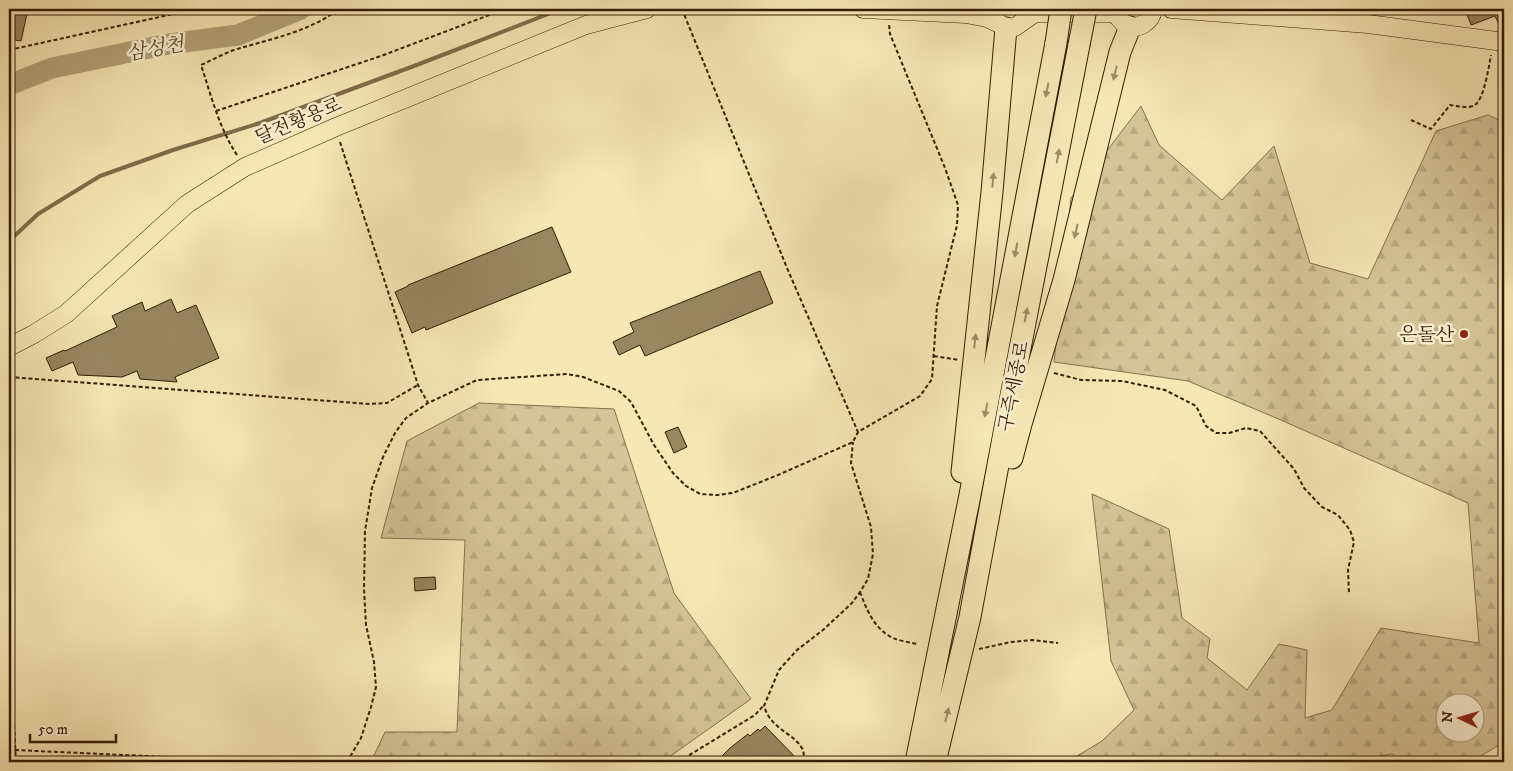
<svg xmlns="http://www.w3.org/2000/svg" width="1513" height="771" font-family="'IM FELL DW Pica','Noto Serif KR',serif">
	<defs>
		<pattern id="forest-firs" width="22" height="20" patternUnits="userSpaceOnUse" patternTransform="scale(1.25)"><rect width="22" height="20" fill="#d5c497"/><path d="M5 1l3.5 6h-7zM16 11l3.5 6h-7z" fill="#b7a880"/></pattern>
	</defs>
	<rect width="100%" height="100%" fill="#f6e7b5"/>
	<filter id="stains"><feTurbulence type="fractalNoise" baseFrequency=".004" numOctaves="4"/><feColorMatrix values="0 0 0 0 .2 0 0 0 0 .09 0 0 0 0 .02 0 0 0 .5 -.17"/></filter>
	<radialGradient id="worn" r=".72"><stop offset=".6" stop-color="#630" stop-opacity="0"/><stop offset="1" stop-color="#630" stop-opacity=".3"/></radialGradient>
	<!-- forest -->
	<path fill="url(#forest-firs)" stroke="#84704c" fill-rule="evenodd" d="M 1141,106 L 1159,145 L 1222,200 L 1274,146 L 1310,263 L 1368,279 L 1436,131 L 1488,115 L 1504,122 L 1504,742 L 1471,762 L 1405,762 L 1392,754 L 1350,762 L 1067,762 L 1102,741 L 1134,710 L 1111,661 L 1092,494 L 1169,529 L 1182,618 L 1210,639 L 1207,658 L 1247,690 L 1279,644 L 1307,650 L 1305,718 L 1332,710 L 1381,628 L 1479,643 L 1468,503 L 1274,417 L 1188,381 L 1054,362 L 1071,198 ZM 1446,704 L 1476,704 L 1476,734 L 1446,734 Z
		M 479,403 L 614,409 L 674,593 L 751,699 L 662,762 L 371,762 L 385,732 L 457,732 L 465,540 L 381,538 L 407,441 Z"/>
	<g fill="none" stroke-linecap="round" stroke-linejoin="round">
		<!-- stream -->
		<path stroke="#7f6c49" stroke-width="4" d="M 9,241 L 38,214 L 100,176 L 173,150 L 260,123 L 414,66 L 561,9"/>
		<!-- river -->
		<path stroke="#b3a278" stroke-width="21" d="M 9,85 L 52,68 L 169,44 L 238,35 L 301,9"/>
	</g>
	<!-- building -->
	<path fill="#98865f" stroke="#321c02" d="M 10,9 L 28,9 L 21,41 L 9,39 Z
		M 1465,9 L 1504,9 L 1504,31 L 1502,31 L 1495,16 L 1471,25 Z
		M 552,227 L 571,272 L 426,330 L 425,327 L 412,333 L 395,292 L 408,286 L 408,285 Z
		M 760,271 L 773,303 L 645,356 L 640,345 L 619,355 L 613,342 L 634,332 L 630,323 Z
		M 171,299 L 177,313 L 196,305 L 219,358 L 175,377 L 177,382 L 140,379 L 137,371 L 122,377 L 78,375 L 73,362 L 52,371 L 46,358 L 64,350 L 65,351 L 117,327 L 112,316 L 142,302 L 145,311 Z
		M 678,427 L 687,447 L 674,453 L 665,432 Z
		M 435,577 L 436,589 L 415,591 L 414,578 Z
		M 765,726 L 800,762 L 716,762 L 730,748 L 748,734 L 750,736 L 758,729 L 760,731 Z"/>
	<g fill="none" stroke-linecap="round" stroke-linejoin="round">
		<!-- major casing -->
		<g stroke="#321c02" stroke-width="19">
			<path id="major" d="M 863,9 L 966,14 L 987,18 L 998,23
				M 992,9 C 992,19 998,24 1006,28 L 1015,27 L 1035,13 L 1113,13 C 1119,16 1120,21 1125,24 C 1138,32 1152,21 1153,9
				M 1171,9 L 1368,24 L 1504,42
				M 9,347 L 34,334 L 66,314 L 187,204 L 245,167 L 336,127 L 586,25 L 647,9"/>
		</g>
		<!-- highway casing -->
		<g stroke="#321c02" stroke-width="23">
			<path id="highway" d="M 1012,458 L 1021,424 L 1064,280 L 1120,52 L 1130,27
				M 962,472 L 992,192 L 1006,28
				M 916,762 L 969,500 L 1056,43
				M 935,762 L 970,617 L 1010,400 L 1079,45"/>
		</g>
		<!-- path -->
		<path stroke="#321c02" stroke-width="2" stroke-dasharray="4 2.5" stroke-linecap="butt" d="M 682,9 L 787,268 L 858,432
			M 9,50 L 196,9
			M 216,111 L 381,56 L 505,9
			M 1411,120 L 1431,129 L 1450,105 C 1457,106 1469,109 1475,105 C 1484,99 1489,66 1491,55
			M 340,142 L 418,385 L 428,403
			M 237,155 C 219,128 211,95 201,65 C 212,60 223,54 234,50 C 270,39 309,32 339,9
			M 934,356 L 959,360
			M 1054,373 L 1081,380 L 1122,381 L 1165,390 L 1196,406 L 1206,426 L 1216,433 L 1229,433 L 1246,428 L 1260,431 L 1294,469 L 1304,488 L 1322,507 L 1338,515 L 1350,530 L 1354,542 L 1348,570 L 1349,594
			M 9,377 L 369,404 L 387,403 L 418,385
			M 860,592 C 867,610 874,629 893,638 C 900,641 909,642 917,644
			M 979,649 L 1011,642 L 1033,640 L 1058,643
			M 9,667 L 13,705 L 16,762
			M 15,750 L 276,762
			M 347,762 L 361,738 L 371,707 L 376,687 L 374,662 L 366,625 L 364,589 L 365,531 L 372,488 L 383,457 L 395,433 L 406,418 L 428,403 L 477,380 L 567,374 L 583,377 L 619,391 L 631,402 L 654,445 L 673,473 L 686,486 L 700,494 L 717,495 L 733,493 L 778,475 L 853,442 L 858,432 L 920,396 L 932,379 L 937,306 L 957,225 L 958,205 L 945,168 L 890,34 L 889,24
			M 678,762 L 755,715 L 763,706
			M 805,762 C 804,759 804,754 803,750 C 795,733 771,730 764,706 L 779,670 L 797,650 L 823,630 L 852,603 L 860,592 L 868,579 L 873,554 L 871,527 L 851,463 L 853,442"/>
		<!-- major -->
		<use href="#major" stroke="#f6e7b5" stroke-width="18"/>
		<!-- highway -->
		<use href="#highway" stroke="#f6e7b5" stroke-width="21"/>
		<!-- highway-bridge casing -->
		<g stroke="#321c02" stroke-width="23" stroke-linecap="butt">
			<path id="highway-bridge" d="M 1056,43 L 1061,9
				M 1079,45 L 1086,9"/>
		</g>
		<!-- highway-bridge -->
		<use href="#highway-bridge" stroke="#f6e7b5" stroke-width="21"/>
	</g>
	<!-- one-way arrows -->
	<defs><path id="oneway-solid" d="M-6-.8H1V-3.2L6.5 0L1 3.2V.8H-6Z" transform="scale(1.25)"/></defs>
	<g fill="#9e8c64">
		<use href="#oneway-solid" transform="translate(1115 73) rotate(104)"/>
		<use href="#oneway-solid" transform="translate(1047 90) rotate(101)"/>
		<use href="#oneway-solid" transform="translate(1058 156) rotate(-79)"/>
		<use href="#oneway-solid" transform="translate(993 180) rotate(-85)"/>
		<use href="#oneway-solid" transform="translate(1076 231) rotate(103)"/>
		<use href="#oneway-solid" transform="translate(1016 250) rotate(101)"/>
		<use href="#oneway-solid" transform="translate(1026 315) rotate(-79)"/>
		<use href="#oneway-solid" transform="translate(975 341) rotate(-84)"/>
		<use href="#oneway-solid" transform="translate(986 410) rotate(101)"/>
		<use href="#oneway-solid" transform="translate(947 715) rotate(-76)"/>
	</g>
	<!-- markers -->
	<circle fill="#8f2418" stroke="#f9efcf" stroke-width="2" cx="1464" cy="334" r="5"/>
	<g text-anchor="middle" stroke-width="5" stroke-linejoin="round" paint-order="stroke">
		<!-- street labels -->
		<g font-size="19" fill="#321c02" stroke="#f9efcf">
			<text transform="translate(298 120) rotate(-23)" y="7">달전황용로</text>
			<text transform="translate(1013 386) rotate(-79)" y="7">구즉세종로</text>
		</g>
		<!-- poi labels -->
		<g font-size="19" fill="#321c02" stroke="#f9efcf" text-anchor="end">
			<text x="1454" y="341">은돌산</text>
		</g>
		<!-- water labels -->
		<g font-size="20" font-style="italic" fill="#5f4b2b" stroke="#f9efcf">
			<text transform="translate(155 48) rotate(-10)" y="7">삼성천</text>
		</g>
	</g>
	<!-- margin -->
	<rect width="1513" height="771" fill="none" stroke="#f6e7b5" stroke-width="30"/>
	<rect x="10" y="10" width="1493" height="751" fill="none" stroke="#321c02" stroke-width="2.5"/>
	<rect x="15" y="15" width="1483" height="741" fill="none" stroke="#321c02"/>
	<!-- north arrow -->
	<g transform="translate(1460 718) rotate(275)"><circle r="24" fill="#f9efcf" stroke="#a99b7d"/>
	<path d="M0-4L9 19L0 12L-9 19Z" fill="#8f2418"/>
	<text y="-8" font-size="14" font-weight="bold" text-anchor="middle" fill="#321c02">N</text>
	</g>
	<!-- scale -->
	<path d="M30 734v8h86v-8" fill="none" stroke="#321c02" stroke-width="2.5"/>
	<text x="38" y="734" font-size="15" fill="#321c02" stroke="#f9efcf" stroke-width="4" paint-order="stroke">50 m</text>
	<rect width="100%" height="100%" filter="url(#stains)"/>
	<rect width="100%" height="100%" fill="url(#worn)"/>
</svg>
